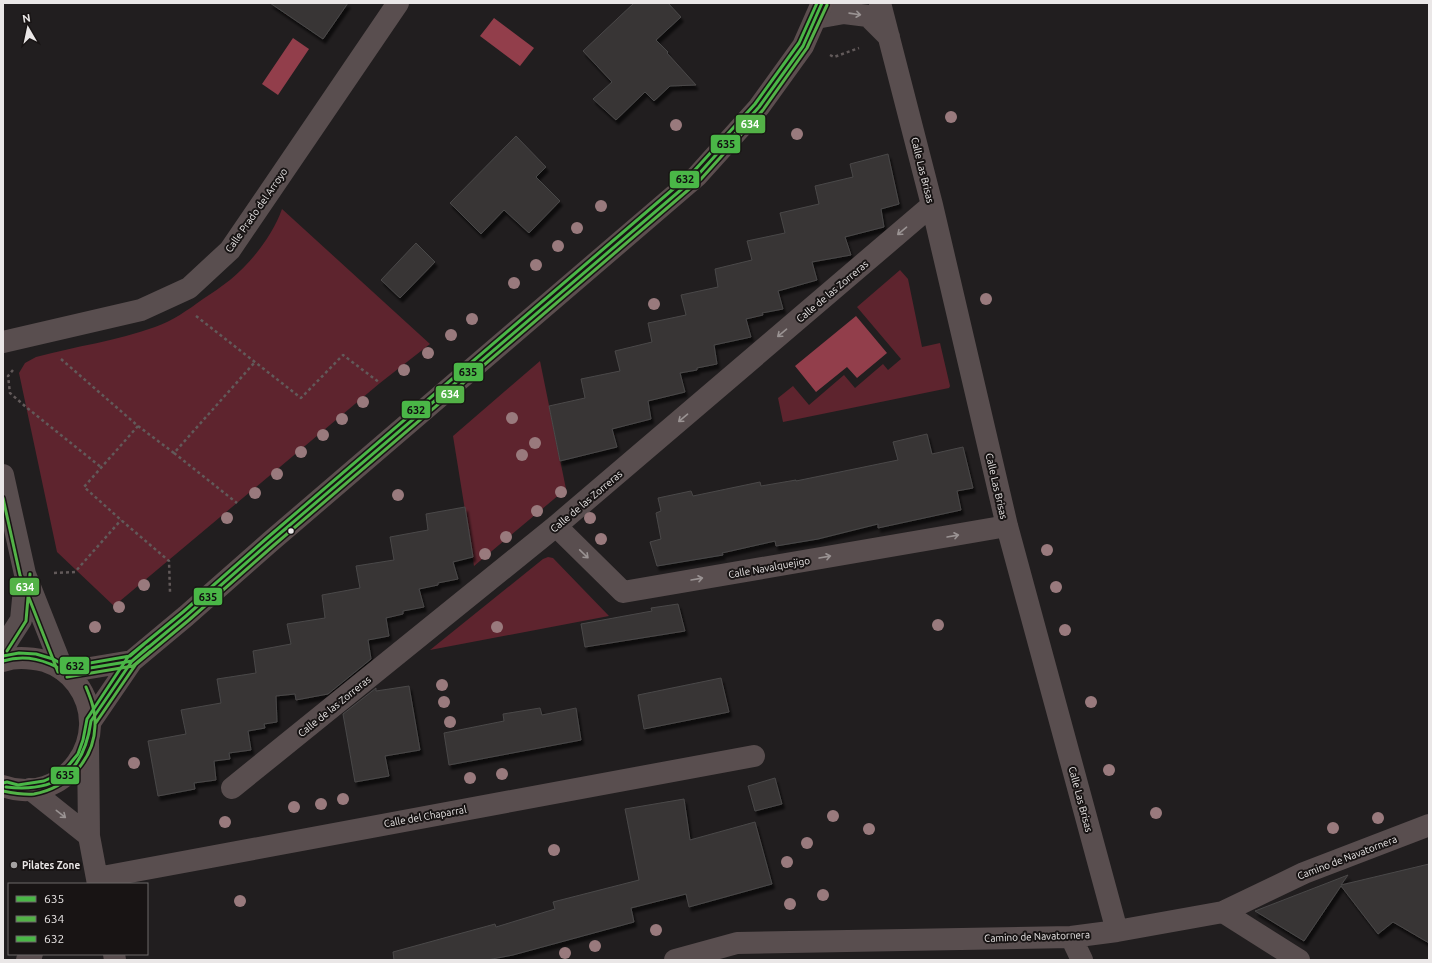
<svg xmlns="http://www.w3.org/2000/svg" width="1432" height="963" font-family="Ubuntu,sans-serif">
	<defs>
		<filter id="shadow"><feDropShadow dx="2.5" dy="4.5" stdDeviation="1" flood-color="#0009"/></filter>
	</defs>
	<rect width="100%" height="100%" fill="#211e1f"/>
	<!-- green -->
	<path fill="#5e242e" d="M 282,209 L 430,344 L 380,383 L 114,606 L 57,552 L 19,373 L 25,363 L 36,357 C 76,346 117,341 155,327 C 172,321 188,310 203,299 C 212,293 221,287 230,280 C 251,263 273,235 282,209 Z
		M 900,270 L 908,279 L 922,347 L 940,343 L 950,386 L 949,388 L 783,422 L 778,398 L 793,386 L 809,405 L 844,375 L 855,388 L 883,364 L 888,370 L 901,359 L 857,307 Z
		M 540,361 L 566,489 L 474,566 L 453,436 Z
		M 548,557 L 553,558 L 609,616 L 430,650 L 543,559 Z"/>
	<!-- water -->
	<path fill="#923e4b" d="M 494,18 L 534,48 L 520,66 L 480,36 Z
		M 293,38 L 309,49 L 278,95 L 262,84 Z
		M 856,316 L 887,353 L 857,378 L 847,367 L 816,392 L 795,366 Z"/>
	<!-- building -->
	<path fill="#373536" stroke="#4a4848" filter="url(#shadow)" d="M 270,3 L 348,3 L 323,39 Z
		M 634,3 L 668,3 L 681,17 L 656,40 L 668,52 L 667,53 L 696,85 L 670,86 L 654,101 L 645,92 L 616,120 L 593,99 L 612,82 L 583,51 Z
		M 516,136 L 546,167 L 536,177 L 560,201 L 529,233 L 504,210 L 481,234 L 450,203 Z
		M 888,154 L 899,204 L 881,209 L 884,227 L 845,237 L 851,255 L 812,262 L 817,280 L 778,291 L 783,309 L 762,313 L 763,315 L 746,319 L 751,337 L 714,345 L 717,364 L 697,368 L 697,370 L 680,373 L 685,392 L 648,401 L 651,419 L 612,429 L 617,447 L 560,461 L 549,406 L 585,398 L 581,379 L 620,371 L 615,351 L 652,342 L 648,323 L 686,315 L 681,295 L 718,287 L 715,269 L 752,260 L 747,241 L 785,233 L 780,213 L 819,204 L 815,186 L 853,177 L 850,164 Z
		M 416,243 L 435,262 L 400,298 L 381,280 Z
		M 927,434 L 932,454 L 963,447 L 973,488 L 957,491 L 961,510 L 878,528 L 878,524 L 818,539 L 776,546 L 775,541 L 722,553 L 723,555 L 657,566 L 650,542 L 661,539 L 656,513 L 661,511 L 658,498 L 691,491 L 693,496 L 760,482 L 761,486 L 796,480 L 796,481 L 898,460 L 893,442 Z
		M 465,507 L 473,557 L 453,562 L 458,579 L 438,583 L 438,585 L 419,589 L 424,607 L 403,611 L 403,614 L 386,618 L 389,636 L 368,640 L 371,659 L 328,694 L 296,700 L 295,694 L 276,696 L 277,722 L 264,724 L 265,728 L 248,731 L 251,750 L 229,753 L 230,759 L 214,761 L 216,780 L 194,783 L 195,789 L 158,796 L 148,741 L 186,734 L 181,710 L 221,703 L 217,679 L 256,673 L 253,651 L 291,644 L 287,624 L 325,618 L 322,595 L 360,588 L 356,566 L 394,560 L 390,537 L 428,530 L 426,514 Z
		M 678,604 L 685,631 L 585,647 L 581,624 L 652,611 L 651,608 Z
		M 721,678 L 729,712 L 644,729 L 638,695 Z
		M 409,686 L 420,750 L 385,756 L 389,776 L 355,782 L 343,714 L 376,688 L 376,691 Z
		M 540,708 L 542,715 L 576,708 L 581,740 L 449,765 L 444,733 L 504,721 L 503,714 Z
		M 775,778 L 782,804 L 755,811 L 748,786 Z
		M 684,799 L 690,840 L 755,822 L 772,884 L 689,907 L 686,894 L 631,908 L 634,922 L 513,955 L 487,960 L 394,960 L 393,952 L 495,924 L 496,927 L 555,909 L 553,902 L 639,880 L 625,809 Z
		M 1429,864 L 1429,943 L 1393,922 L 1378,934 L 1341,886 L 1304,941 L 1255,911 L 1348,875 L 1341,885 Z"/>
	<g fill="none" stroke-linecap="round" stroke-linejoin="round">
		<!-- path -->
		<path stroke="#625a5a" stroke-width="2.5" stroke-dasharray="3 3" stroke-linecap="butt" d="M 830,55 L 834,57 L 859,48
			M 196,316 L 301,398 L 343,355 L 380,383
			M 61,359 L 138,426 L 174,453 L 255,362
			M 13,370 L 8,376 L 10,393 L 26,407 L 102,468
			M 138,426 L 84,487 L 121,520 L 169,561 L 170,592
			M 174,453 L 237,503
			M 54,573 L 75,572 L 121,520"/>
		<!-- service -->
		<path stroke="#594e4f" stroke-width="20" d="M 26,960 L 33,954"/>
		<!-- minor -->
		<path stroke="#594e4f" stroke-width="22" d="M 880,3 L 932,205 L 1007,526 L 1117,931
			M 816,18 L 844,13 L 868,16 L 889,37
			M 3,342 L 141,310 L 189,288 L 230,250 L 398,3
			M 3,475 L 25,574 L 63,670
			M 556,526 L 623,592 L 1007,526
			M 3,648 L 21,620 L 25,578
			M 232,788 L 556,526 L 932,205
			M 30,789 L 89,836 L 88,741
			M 89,836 L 98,884
			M 97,878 L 754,756
			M 1223,912 L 1299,960
			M 1071,937 L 1082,960
			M 114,954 L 115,960
			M 675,960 L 737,943 L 1071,937 L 1117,931 L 1223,912 L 1304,873 L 1429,825"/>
		<!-- secondary -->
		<path stroke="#5c4e4f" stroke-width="22" d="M 3,661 C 16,656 32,658 45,661 C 57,665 69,673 77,684 C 115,736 64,808 3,786
			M 66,672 L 132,661
			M 91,721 L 132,661 L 186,616 L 270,542 L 697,176 L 759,107 L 803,46 L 822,3"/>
		<!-- bus-1 casing -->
		<g stroke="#181414" stroke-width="6">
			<path id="bus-1" d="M 3,661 C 26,654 46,660 66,672
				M 66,672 L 132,661 L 148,647
				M 91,721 L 132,661 L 186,616 L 270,542 L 697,176 L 759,107 L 803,46 L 822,3
				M 6,787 C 57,793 84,772 91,721"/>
		</g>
		<!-- bus-2 casing -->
		<g stroke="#181414" stroke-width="6">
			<path id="bus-2" d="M 3,498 L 20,575 L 58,672
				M 7,651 L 26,621 L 30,574
				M 67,677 L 133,666 L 151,651
				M 95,724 L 136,664 L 189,620 L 273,546 L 701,179 L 763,110 L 807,48 L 827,5
				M 3,791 C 13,793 23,795 34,794 C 67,788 94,760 95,726 C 96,712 91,699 86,687"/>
		</g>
		<!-- bus-3 casing -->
		<g stroke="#181414" stroke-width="6">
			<path id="bus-3" d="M 3,656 L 19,653 L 36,654 L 53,659 L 67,667 L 130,656 L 144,644
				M 3,783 L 7,782 L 18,785 L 44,781 L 57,775 L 68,766 L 78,754 L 83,740 L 87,719 L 128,657 L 183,612 L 267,538 L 693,172 L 755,104 L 799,43 L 817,3"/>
		</g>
		<!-- bus-1 -->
		<use href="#bus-1" stroke="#4ab747" stroke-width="3"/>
		<!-- bus-2 -->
		<use href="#bus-2" stroke="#53b247" stroke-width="3"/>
		<!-- bus-3 -->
		<use href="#bus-3" stroke="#4ab747" stroke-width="3"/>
	</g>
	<!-- trees -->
	<g fill="#997a7d">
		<circle cx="951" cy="117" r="6"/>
		<circle cx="676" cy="125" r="6"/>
		<circle cx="797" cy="134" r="6"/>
		<circle cx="601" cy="206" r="6"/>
		<circle cx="577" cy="228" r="6"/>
		<circle cx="558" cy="246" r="6"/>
		<circle cx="536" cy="265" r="6"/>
		<circle cx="514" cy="283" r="6"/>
		<circle cx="986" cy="299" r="6"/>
		<circle cx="654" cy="304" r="6"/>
		<circle cx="472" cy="319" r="6"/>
		<circle cx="451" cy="335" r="6"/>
		<circle cx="428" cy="353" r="6"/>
		<circle cx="404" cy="370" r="6"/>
		<circle cx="363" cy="402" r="6"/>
		<circle cx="512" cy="418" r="6"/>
		<circle cx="342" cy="419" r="6"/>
		<circle cx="323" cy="435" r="6"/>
		<circle cx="535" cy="443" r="6"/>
		<circle cx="301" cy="452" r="6"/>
		<circle cx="522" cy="455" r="6"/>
		<circle cx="277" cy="474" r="6"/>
		<circle cx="561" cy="492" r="6"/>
		<circle cx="255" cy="493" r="6"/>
		<circle cx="398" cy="495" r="6"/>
		<circle cx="537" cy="511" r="6"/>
		<circle cx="227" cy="518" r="6"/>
		<circle cx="590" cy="518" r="6"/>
		<circle cx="506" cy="537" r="6"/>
		<circle cx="601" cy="539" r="6"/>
		<circle cx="1047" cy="550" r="6"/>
		<circle cx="485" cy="554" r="6"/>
		<circle cx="144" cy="585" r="6"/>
		<circle cx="1056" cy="587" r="6"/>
		<circle cx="119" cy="607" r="6"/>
		<circle cx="938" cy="625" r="6"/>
		<circle cx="95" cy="627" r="6"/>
		<circle cx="497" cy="627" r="6"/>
		<circle cx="1065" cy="630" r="6"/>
		<circle cx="442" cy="685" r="6"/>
		<circle cx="444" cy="702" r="6"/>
		<circle cx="1091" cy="702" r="6"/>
		<circle cx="450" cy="722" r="6"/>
		<circle cx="134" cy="763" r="6"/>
		<circle cx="1109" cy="770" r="6"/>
		<circle cx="502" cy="774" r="6"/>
		<circle cx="470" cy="778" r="6"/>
		<circle cx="343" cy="799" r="6"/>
		<circle cx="321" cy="804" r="6"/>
		<circle cx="294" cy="807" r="6"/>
		<circle cx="1156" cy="813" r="6"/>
		<circle cx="833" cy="816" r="6"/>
		<circle cx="1378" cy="818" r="6"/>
		<circle cx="225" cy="822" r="6"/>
		<circle cx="1333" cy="828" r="6"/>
		<circle cx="869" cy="829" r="6"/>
		<circle cx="807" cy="843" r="6"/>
		<circle cx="554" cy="850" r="6"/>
		<circle cx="787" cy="862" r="6"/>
		<circle cx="823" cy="895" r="6"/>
		<circle cx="240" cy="901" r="6"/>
		<circle cx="790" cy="904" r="6"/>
		<circle cx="656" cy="930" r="6"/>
		<circle cx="595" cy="946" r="6"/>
		<circle cx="565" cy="953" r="6"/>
	</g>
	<!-- one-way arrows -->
	<defs><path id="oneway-shaft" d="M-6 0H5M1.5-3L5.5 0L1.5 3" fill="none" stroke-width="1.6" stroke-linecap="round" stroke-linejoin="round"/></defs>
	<g stroke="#9a9393">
		<use href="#oneway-shaft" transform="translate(855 14) rotate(8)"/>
		<use href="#oneway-shaft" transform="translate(902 231) rotate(140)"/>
		<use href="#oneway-shaft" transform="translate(782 333) rotate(140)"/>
		<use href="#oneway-shaft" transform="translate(683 418) rotate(140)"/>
		<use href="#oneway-shaft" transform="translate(953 536) rotate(-10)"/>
		<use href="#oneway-shaft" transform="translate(584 554) rotate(44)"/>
		<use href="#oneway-shaft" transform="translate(825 557) rotate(-10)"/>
		<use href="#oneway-shaft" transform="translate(697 579) rotate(-10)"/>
		<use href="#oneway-shaft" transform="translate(61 814) rotate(38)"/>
	</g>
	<!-- markers -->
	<circle fill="#eae7e7" stroke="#181414" stroke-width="1.5" cx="291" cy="531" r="3.5"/>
	<circle fill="#a4a1a1" stroke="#181414" stroke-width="1.5" cx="14" cy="865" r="4"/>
	<g text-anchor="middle" stroke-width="4" stroke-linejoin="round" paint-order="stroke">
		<!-- street labels -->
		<g font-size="10" fill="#eae7e7" stroke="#181414">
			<text transform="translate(923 170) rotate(76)" y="4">Calle Las Brisas</text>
			<text transform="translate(256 210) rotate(-55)" y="4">Calle Prado del Arroyo</text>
			<text transform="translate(832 291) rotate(-40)" y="4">Calle de las Zorreras</text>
			<text transform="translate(997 486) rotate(77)" y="4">Calle Las Brisas</text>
			<text transform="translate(586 501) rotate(-40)" y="4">Calle de las Zorreras</text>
			<text transform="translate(769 567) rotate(-10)" y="4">Calle Navalquejigo</text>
			<text transform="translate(334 706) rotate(-39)" y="4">Calle de las Zorreras</text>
			<text transform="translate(1081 799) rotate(75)" y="4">Calle Las Brisas</text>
			<text transform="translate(425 816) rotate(-10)" y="4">Calle del Chaparral</text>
			<text transform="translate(1347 857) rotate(-21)" y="4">Camino de Navatornera</text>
			<text transform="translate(1037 936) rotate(-2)" y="4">Camino de Navatornera</text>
		</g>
		<!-- poi labels -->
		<g font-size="10" font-weight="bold" fill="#eae7e7" stroke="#181414" text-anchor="start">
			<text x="22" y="869">Pilates Zone</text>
		</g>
	</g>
	<g stroke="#181414" stroke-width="1.5">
		<rect x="735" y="114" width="31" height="20" rx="4" fill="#53b247"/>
		<rect x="710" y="134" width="31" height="20" rx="4" fill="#4ab747"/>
		<rect x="669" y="170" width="31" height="19" rx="4" fill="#4ab747"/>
		<rect x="453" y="362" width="31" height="20" rx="4" fill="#4ab747"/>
		<rect x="435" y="385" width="30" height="19" rx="4" fill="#53b247"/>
		<rect x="401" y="400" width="30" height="19" rx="4" fill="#4ab747"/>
		<rect x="9" y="577" width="31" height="19" rx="4" fill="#53b247"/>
		<rect x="193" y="587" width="30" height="19" rx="4" fill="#4ab747"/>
		<rect x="59" y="656" width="31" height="19" rx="4" fill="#4ab747"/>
		<rect x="50" y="766" width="30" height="19" rx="4" fill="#4ab747"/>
	</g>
	<g font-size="11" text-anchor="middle" font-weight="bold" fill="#fff">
		<text x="750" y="128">634</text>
		<text x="450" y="398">634</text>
		<text x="25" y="591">634</text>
	</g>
	<g font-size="11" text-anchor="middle" font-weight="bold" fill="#111">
		<text x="726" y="148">635</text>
		<text x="685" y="183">632</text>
		<text x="468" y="376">635</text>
		<text x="416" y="414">632</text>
		<text x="208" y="601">635</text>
		<text x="75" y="670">632</text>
		<text x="65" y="779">635</text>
	</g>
	<!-- border -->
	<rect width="1432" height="963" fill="none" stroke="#eae7e7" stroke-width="8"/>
	<!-- legend -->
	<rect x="8" y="883" width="140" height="72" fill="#181414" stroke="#6c6868"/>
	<rect x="16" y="896" width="20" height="6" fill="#4ab747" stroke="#6c6868"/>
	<text x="44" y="903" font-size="12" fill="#eae7e7">635</text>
	<rect x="16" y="916" width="20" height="6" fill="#53b247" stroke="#6c6868"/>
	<text x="44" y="923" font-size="12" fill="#eae7e7">634</text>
	<rect x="16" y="936" width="20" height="6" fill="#4ab747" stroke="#6c6868"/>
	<text x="44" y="943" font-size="12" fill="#eae7e7">632</text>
	<!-- north arrow -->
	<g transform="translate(28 28) rotate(351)" stroke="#181414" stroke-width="3" paint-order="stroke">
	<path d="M0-3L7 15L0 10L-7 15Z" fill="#eae7e7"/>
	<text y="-6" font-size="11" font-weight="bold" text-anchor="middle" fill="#eae7e7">N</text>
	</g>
</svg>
